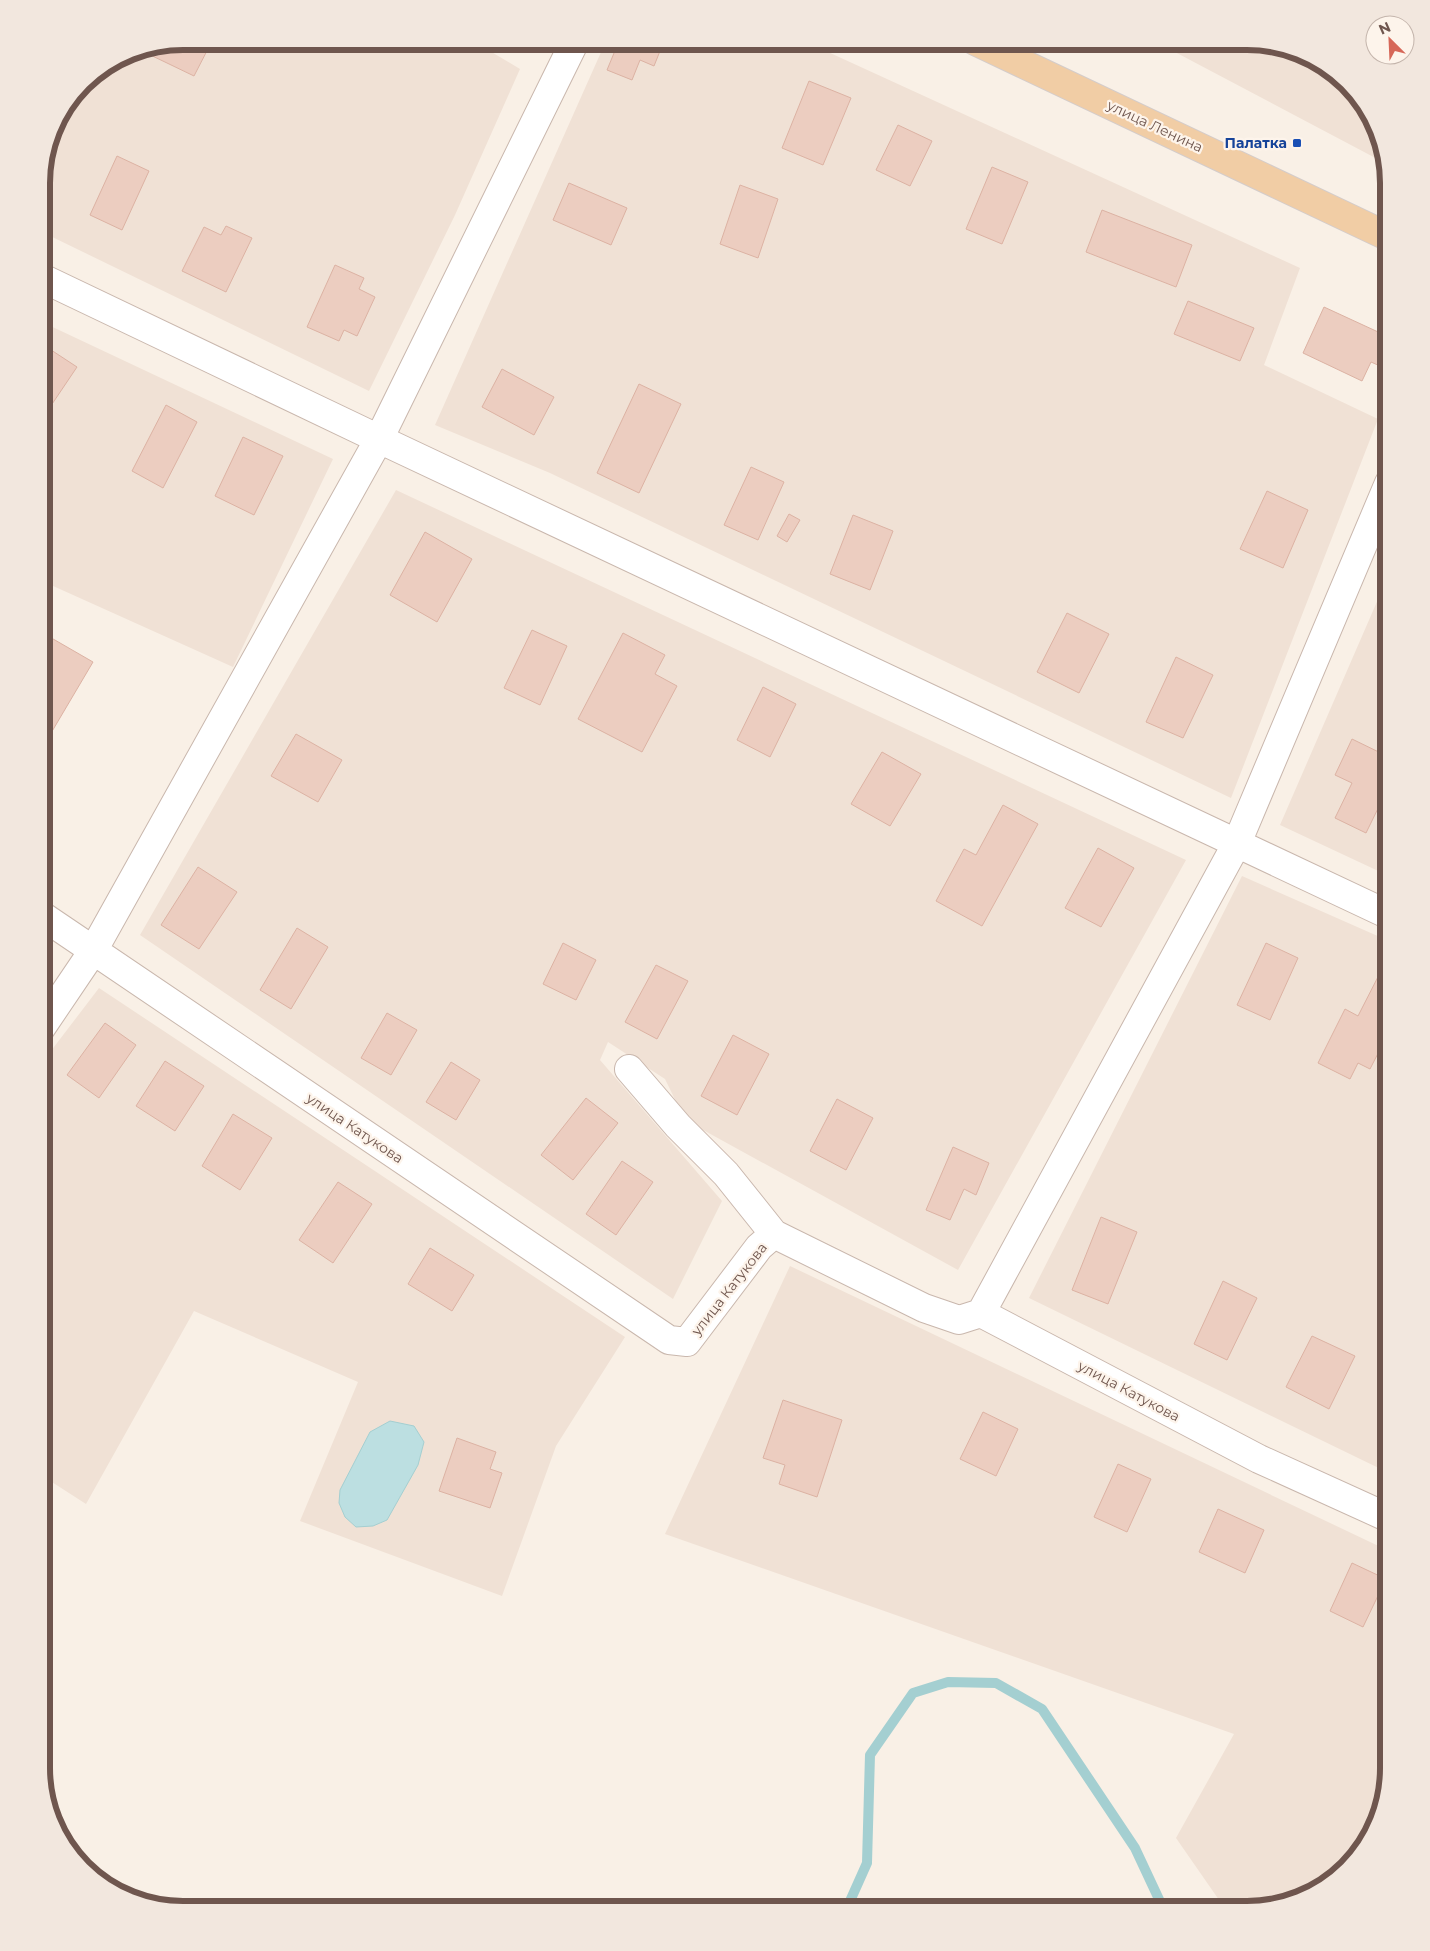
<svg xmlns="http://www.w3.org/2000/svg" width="1430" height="1951" font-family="Montserrat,sans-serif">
	<rect width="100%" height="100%" fill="#f9f0e6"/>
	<!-- residential -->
	<path fill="#f0e1d5" d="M 212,41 L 473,41 L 520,69 L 455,215 L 369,391 L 42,232 L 42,173 L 56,120 L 89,77 L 129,52 L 140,50 L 194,76 Z
		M 606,41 L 804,41 L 1300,268 L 1264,365 L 1378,419 L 1231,798 L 550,473 L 435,425 Z
		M 1156,42 L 1256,42 L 1318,60 L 1370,112 L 1383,162 Z
		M 42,322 L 333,459 L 233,667 L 42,581 Z
		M 396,490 L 1186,860 L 958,1270 L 685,1120 L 665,1079 L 608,1042 L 600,1060 L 722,1201 L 673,1299 L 140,935 Z
		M 1389,574 L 1389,876 L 1280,825 Z
		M 1242,876 L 1389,941 L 1389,1473 L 1029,1298 Z
		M 99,988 L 625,1337 L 556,1446 L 502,1596 L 300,1521 L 358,1382 L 194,1311 L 86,1504 L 41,1475 L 41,1064 Z
		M 790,1266 L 1389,1551 L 1389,1768 L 1370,1839 L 1318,1891 L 1247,1910 L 1226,1910 L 1176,1838 L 1234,1734 L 665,1534 Z"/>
	<!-- water -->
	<path fill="#bcdfe1" stroke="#a4cfd1" d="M 390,1421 L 414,1426 L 424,1442 L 418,1465 L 387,1520 L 373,1526 L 356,1527 L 345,1517 L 339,1503 L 340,1490 L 370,1432 Z"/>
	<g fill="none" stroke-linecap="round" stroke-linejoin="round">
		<!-- stream -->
		<path stroke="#a4cfd1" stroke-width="10" d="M 846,1910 L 867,1863 L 870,1755 L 913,1693 L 948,1682 L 996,1683 L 1042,1709 L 1135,1848 L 1164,1910"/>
	</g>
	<!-- building -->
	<path fill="#eccdc0" stroke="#dcb2a3" d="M 183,41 L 212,41 L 194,76 L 140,50 Z
		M 619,41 L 664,41 L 654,66 L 640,60 L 632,80 L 607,70 Z
		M 809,81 L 851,98 L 823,165 L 782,148 Z
		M 1366,108 L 1370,112 L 1371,117 L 1363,112 Z
		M 898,125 L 932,141 L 910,186 L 876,170 Z
		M 117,156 L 149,171 L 122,230 L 90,215 Z
		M 992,167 L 1028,182 L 1002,244 L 966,229 Z
		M 569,183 L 627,208 L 611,245 L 553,220 Z
		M 740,185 L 778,199 L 758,258 L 720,244 Z
		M 1102,210 L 1192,245 L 1176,287 L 1086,252 Z
		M 226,226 L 252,238 L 226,292 L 182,271 L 204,227 L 221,235 Z
		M 335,265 L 364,278 L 359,289 L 375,297 L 357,336 L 344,330 L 339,341 L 307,327 Z
		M 1188,301 L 1254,328 L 1240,361 L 1174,334 Z
		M 1324,307 L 1389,337 L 1389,370 L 1371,362 L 1362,381 L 1303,353 Z
		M 42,344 L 77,367 L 42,419 Z
		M 502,369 L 554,397 L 534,435 L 482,407 Z
		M 639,384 L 681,404 L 639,493 L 597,473 Z
		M 166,405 L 197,422 L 163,488 L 132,471 Z
		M 243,437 L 283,456 L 254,515 L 215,496 Z
		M 751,467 L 784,482 L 758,540 L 724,525 Z
		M 1267,491 L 1308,510 L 1283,568 L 1240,549 Z
		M 789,514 L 800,520 L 787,542 L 777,536 Z
		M 853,515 L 893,531 L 870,590 L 830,574 Z
		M 425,532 L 472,559 L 437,622 L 390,595 Z
		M 1067,613 L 1109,634 L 1079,693 L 1037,672 Z
		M 532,630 L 567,646 L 540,705 L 504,688 Z
		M 41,632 L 93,662 L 41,750 Z
		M 623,633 L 665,655 L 655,674 L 677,686 L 642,752 L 578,719 Z
		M 1176,657 L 1213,675 L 1183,738 L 1146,722 Z
		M 763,687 L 796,704 L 770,757 L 737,740 Z
		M 296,734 L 342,760 L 318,802 L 271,776 Z
		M 1352,739 L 1389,757 L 1389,786 L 1366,833 L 1335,818 L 1352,783 L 1335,775 Z
		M 882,752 L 921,774 L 890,826 L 851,804 Z
		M 1003,805 L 1038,824 L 982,926 L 936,901 L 964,849 L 976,855 Z
		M 1098,848 L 1134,868 L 1101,927 L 1065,908 Z
		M 198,867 L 237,892 L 199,949 L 161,925 Z
		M 297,928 L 328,947 L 291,1009 L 260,990 Z
		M 563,943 L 596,960 L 576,1000 L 543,984 Z
		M 1266,943 L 1298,958 L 1270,1020 L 1237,1005 Z
		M 656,965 L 688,981 L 657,1039 L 625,1022 Z
		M 1382,969 L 1389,972 L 1389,1032 L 1370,1069 L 1358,1063 L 1350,1079 L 1318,1063 L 1345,1009 L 1358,1016 Z
		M 387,1013 L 417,1030 L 391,1075 L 361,1058 Z
		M 105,1023 L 136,1045 L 99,1098 L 67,1075 Z
		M 733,1035 L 769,1054 L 737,1115 L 701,1096 Z
		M 165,1061 L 204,1086 L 175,1131 L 136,1106 Z
		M 451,1062 L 480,1080 L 456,1120 L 426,1102 Z
		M 586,1098 L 618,1123 L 573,1180 L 541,1155 Z
		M 837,1099 L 873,1118 L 846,1170 L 810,1151 Z
		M 233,1114 L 272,1138 L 240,1190 L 202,1166 Z
		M 953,1147 L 989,1163 L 976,1195 L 964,1189 L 950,1220 L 926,1210 Z
		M 622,1161 L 653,1182 L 616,1235 L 586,1214 Z
		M 338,1182 L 372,1204 L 333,1263 L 299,1240 Z
		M 1101,1217 L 1137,1232 L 1108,1304 L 1072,1290 Z
		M 430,1248 L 474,1275 L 452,1311 L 408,1284 Z
		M 1223,1281 L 1257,1298 L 1227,1360 L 1194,1344 Z
		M 1312,1336 L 1355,1356 L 1329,1409 L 1286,1387 Z
		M 783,1400 L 842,1420 L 817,1497 L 779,1484 L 785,1465 L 763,1458 Z
		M 983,1412 L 1018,1429 L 996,1476 L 960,1459 Z
		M 457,1438 L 496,1452 L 490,1469 L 502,1473 L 490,1508 L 439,1491 Z
		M 1118,1464 L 1151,1479 L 1127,1532 L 1094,1517 Z
		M 1218,1509 L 1264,1530 L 1245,1573 L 1199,1552 Z
		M 1352,1563 L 1386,1579 L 1363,1627 L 1330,1611 Z"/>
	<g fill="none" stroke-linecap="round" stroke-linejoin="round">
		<!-- minor casing -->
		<g stroke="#c9b7ad" stroke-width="30">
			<path id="minor" d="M 42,278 L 379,439 L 1389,915
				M 41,915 L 669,1340 L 687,1342 L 759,1247 L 774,1234 L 924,1308 L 959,1320 L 981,1313 L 1259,1459 L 1389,1518
				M 41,1028 L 93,951 L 379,439 L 575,41
				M 629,1069 L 678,1126 L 726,1174 L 774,1234
				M 981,1313 L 1237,843 L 1389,483"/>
		</g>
		<!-- major casing -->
		<g stroke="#d4ccca" stroke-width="30">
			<path id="major" d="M 975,41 L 1389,237"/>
		</g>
		<!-- minor -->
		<use href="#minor" stroke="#fff" stroke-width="28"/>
		<!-- major -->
		<use href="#major" stroke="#f1cda5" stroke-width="28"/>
	</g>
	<!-- markers -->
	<rect fill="#1a4fb4" stroke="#fdf4eb" stroke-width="2" x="1292" y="138" width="10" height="10" rx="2.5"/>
	<g text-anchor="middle" stroke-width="4.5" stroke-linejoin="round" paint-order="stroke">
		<!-- street labels -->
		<g font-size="14" fill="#6f564e" stroke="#fdf4eb">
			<text transform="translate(1155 126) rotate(25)" y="5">улица Ленина</text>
			<text transform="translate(355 1128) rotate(34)" y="5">улица Катукова</text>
			<text transform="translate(729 1289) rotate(-52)" y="5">улица Катукова</text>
			<text transform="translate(1129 1391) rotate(28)" y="5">улица Катукова</text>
		</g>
		<!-- transit labels -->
		<g font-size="14" font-weight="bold" fill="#164399" stroke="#fdf4eb" text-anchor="end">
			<text x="1287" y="148">Палатка</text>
		</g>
	</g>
	<!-- crop -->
	<path d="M0 0H1430V1951H0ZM183 50H1247A133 133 0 0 1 1380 183V1768A133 133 0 0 1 1247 1901H183A133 133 0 0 1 50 1768V183A133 133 0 0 1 183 50Z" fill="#f2e7de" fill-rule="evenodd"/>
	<path fill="none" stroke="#6f564e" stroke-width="6" d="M183 50H1247A133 133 0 0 1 1380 183V1768A133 133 0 0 1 1247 1901H183A133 133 0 0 1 50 1768V183A133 133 0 0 1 183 50Z"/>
	<!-- north arrow -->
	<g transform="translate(1390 40) rotate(336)"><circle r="24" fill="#fdf4eb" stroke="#c4b5ac"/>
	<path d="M0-4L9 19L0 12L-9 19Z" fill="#d66758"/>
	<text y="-8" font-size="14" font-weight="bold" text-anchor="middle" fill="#6f564e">N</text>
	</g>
</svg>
